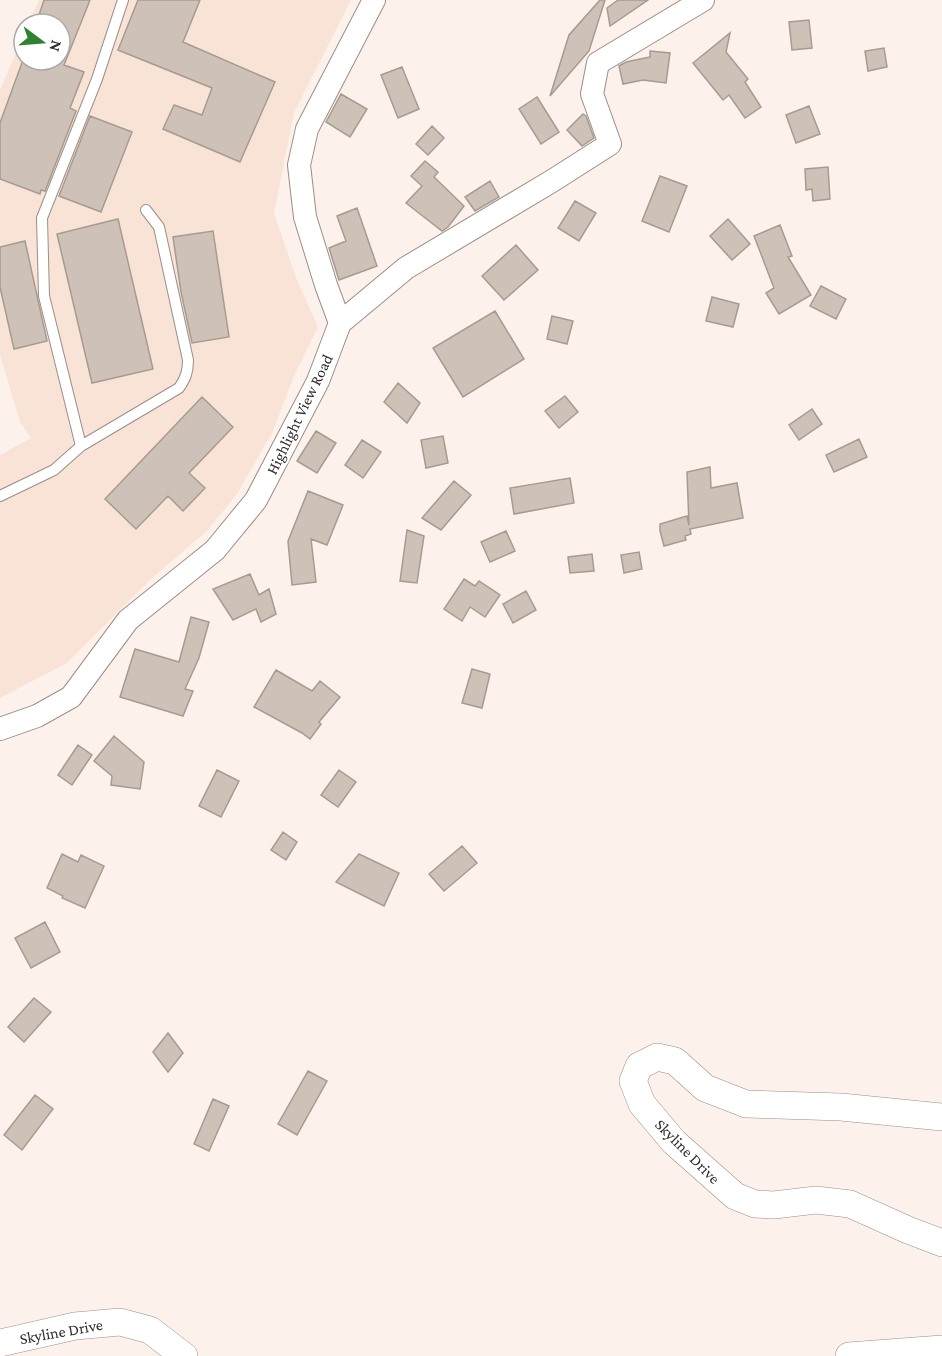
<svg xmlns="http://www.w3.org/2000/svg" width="942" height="1356" font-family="'Crimson Pro',serif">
	<rect width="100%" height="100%" fill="#fdf2eb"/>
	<!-- built -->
	<path fill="#f9e3d7" d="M 39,0 L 351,0 L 294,113 L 274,213 L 297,280 L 318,327 L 295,374 L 272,433 L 237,494 L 207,531 L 151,579 L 67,663 L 0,698 L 0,455 L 31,438 L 20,422 L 0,355 L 0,90 L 24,34 L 24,60 L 60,60 L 60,24 L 28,24 Z"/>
	<!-- building -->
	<path fill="#cec2b8" stroke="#a69b91" stroke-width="1.5" d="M 44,0 L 90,0 L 64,65 L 84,72 L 70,108 L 76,111 L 45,191 L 41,190 L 40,194 L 0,179 L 0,123 L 23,60 L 60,60 L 60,24 L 36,24 Z
		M 138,0 L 200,0 L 183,42 L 275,82 L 240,162 L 163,129 L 174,105 L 202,115 L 212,88 L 118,50 Z
		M 600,0 L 605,0 L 589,51 L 550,96 L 569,35 Z
		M 618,0 L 648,0 L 610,26 L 607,8 Z
		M 809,20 L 812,48 L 792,50 L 789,22 Z
		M 730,33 L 726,52 L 748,79 L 745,82 L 761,107 L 745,118 L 729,95 L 723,100 L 693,63 Z
		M 884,48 L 887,67 L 868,71 L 865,51 Z
		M 650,51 L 670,53 L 666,83 L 643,80 L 623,84 L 619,66 L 626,62 L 650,57 Z
		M 402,67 L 419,109 L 398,118 L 381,75 Z
		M 341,94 L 367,109 L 350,137 L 326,122 Z
		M 537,97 L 559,132 L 541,144 L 519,109 Z
		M 809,106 L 820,134 L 796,143 L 786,115 Z
		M 583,114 L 586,116 L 594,138 L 582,146 L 567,130 Z
		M 90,116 L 132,132 L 101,212 L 59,196 Z
		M 432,126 L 444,138 L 428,155 L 416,144 Z
		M 425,161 L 438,172 L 434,177 L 464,206 L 448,227 L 442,231 L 406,203 L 422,186 L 411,176 Z
		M 828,167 L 830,199 L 813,201 L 812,189 L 806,190 L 805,169 Z
		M 660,176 L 687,186 L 669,232 L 642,221 Z
		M 490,181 L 499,197 L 475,211 L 465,197 Z
		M 575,201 L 596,213 L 579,241 L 558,228 Z
		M 357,208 L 377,266 L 339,280 L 329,248 L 346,241 L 337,216 Z
		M 118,219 L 153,369 L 92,383 L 57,234 Z
		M 728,219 L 750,244 L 732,260 L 710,236 Z
		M 780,225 L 792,256 L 788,257 L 811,295 L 779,314 L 766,293 L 774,288 L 754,236 Z
		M 213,231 L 229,337 L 192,343 L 181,292 L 173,237 Z
		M 25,241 L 47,341 L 14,349 L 0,287 L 0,247 Z
		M 516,245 L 538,270 L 504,300 L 482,276 Z
		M 821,286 L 846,299 L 836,319 L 810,306 Z
		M 712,297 L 739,304 L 733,327 L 706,321 Z
		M 495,311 L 524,359 L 463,397 L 433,348 Z
		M 552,316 L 573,321 L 567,344 L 547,339 Z
		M 398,383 L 420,403 L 407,423 L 384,402 Z
		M 565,396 L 578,412 L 559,428 L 545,411 Z
		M 202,397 L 233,427 L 189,473 L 205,488 L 183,511 L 168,496 L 136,529 L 105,499 Z
		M 812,409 L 822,424 L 799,440 L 789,425 Z
		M 316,431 L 336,443 L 317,473 L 297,461 Z
		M 443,436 L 448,463 L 426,468 L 421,440 Z
		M 859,439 L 867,457 L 834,472 L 826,455 Z
		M 362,440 L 381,452 L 363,478 L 345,465 Z
		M 710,467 L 711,488 L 737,483 L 743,518 L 690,529 L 691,534 L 685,536 L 686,540 L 664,546 L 660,531 L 660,524 L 687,516 L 689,525 L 687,472 Z
		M 570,478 L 574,503 L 514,514 L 510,488 Z
		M 454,481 L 471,495 L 441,530 L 422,518 Z
		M 308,491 L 343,505 L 327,545 L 311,539 L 316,582 L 292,585 L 288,541 Z
		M 407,530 L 424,536 L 417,583 L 400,581 Z
		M 506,531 L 515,551 L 490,562 L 481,542 Z
		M 639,552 L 642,569 L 624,573 L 621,555 Z
		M 592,554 L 594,571 L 570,573 L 568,557 Z
		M 250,574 L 259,595 L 269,589 L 276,614 L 261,622 L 256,609 L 233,620 L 213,589 Z
		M 464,579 L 475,586 L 479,581 L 500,595 L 485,617 L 470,607 L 462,621 L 444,609 Z
		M 526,591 L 536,610 L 513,623 L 503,604 Z
		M 191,617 L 209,622 L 199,658 L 185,689 L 193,691 L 183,716 L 120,697 L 135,649 L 179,662 Z
		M 472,669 L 490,674 L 482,708 L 462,703 Z
		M 276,670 L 312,691 L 320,681 L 340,697 L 319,722 L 321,724 L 310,739 L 302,733 L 254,707 Z
		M 114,736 L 144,762 L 140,789 L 111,785 L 112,776 L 94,761 Z
		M 78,745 L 92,755 L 72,785 L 58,775 Z
		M 217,770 L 239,781 L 221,817 L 199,806 Z
		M 339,770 L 356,782 L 338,807 L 321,795 Z
		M 283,832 L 297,842 L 286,860 L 271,850 Z
		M 462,846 L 477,863 L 444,891 L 429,874 Z
		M 62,854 L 78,862 L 81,855 L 104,866 L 85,908 L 62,898 L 63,896 L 47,888 Z
		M 359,854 L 399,873 L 384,906 L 336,882 Z
		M 45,922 L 60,952 L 31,968 L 15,938 Z
		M 34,998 L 51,1012 L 24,1042 L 8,1027 Z
		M 168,1033 L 183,1053 L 168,1072 L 153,1052 Z
		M 308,1071 L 327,1081 L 297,1135 L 278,1124 Z
		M 35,1095 L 53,1109 L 22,1150 L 4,1135 Z
		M 213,1099 L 229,1106 L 209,1151 L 194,1144 Z"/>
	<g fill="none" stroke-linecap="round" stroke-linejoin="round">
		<!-- service casing -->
		<g stroke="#9b8e86" stroke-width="12">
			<path id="service" d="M 81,446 L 44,296 L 42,218 L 97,79 L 123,0
				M 0,496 L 54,470 L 81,446 L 179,388 C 186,378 188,371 188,360 L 159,227 L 146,210"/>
		</g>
		<!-- minor casing -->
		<g stroke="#9b8e86" stroke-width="24">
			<path id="minor" d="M 340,323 L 406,268 L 552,181 L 610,144 L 592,94 L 598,63 L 703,0
				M 0,729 L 37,716 L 71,697 L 128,620 L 215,550 L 256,500 L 318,381 L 340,323 L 326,285 L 305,217 L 299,165 L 307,129 L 374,0"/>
		</g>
		<!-- tertiary casing -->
		<g stroke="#9b8e86" stroke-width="28">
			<path id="tertiary" d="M 942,1117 L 841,1107 L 746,1104 L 705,1088 L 675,1061 L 657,1057 L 639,1066 L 633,1081 L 642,1104 L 674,1142 L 735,1196 L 755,1204 L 774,1205 L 816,1200 L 850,1204 L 908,1230 L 942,1243
				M 0,1343 L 75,1326 L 120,1322 L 150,1330 L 184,1356
				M 849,1356 L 942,1349"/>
		</g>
		<!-- service -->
		<use href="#service" stroke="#fff" stroke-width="10"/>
		<!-- minor -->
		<use href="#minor" stroke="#fff" stroke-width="22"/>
		<!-- tertiary -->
		<use href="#tertiary" stroke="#fff" stroke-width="27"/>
	</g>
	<g text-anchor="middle" stroke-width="4.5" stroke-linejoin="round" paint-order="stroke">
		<!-- street labels -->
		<g font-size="16" fill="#312c29" stroke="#fff">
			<text transform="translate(299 414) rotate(-64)" y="6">Highlight View Road</text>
			<text transform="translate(688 1151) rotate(45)" y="6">Skyline Drive</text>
			<text transform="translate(61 1331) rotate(-10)" y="6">Skyline Drive</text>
		</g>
	</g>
	<!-- north arrow -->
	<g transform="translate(42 42) rotate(106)"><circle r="28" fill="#ffffff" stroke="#adaba9" stroke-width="1.5"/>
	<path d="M0-4.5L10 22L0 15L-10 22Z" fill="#2f8330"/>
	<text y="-9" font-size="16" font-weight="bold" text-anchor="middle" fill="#312c29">N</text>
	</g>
</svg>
